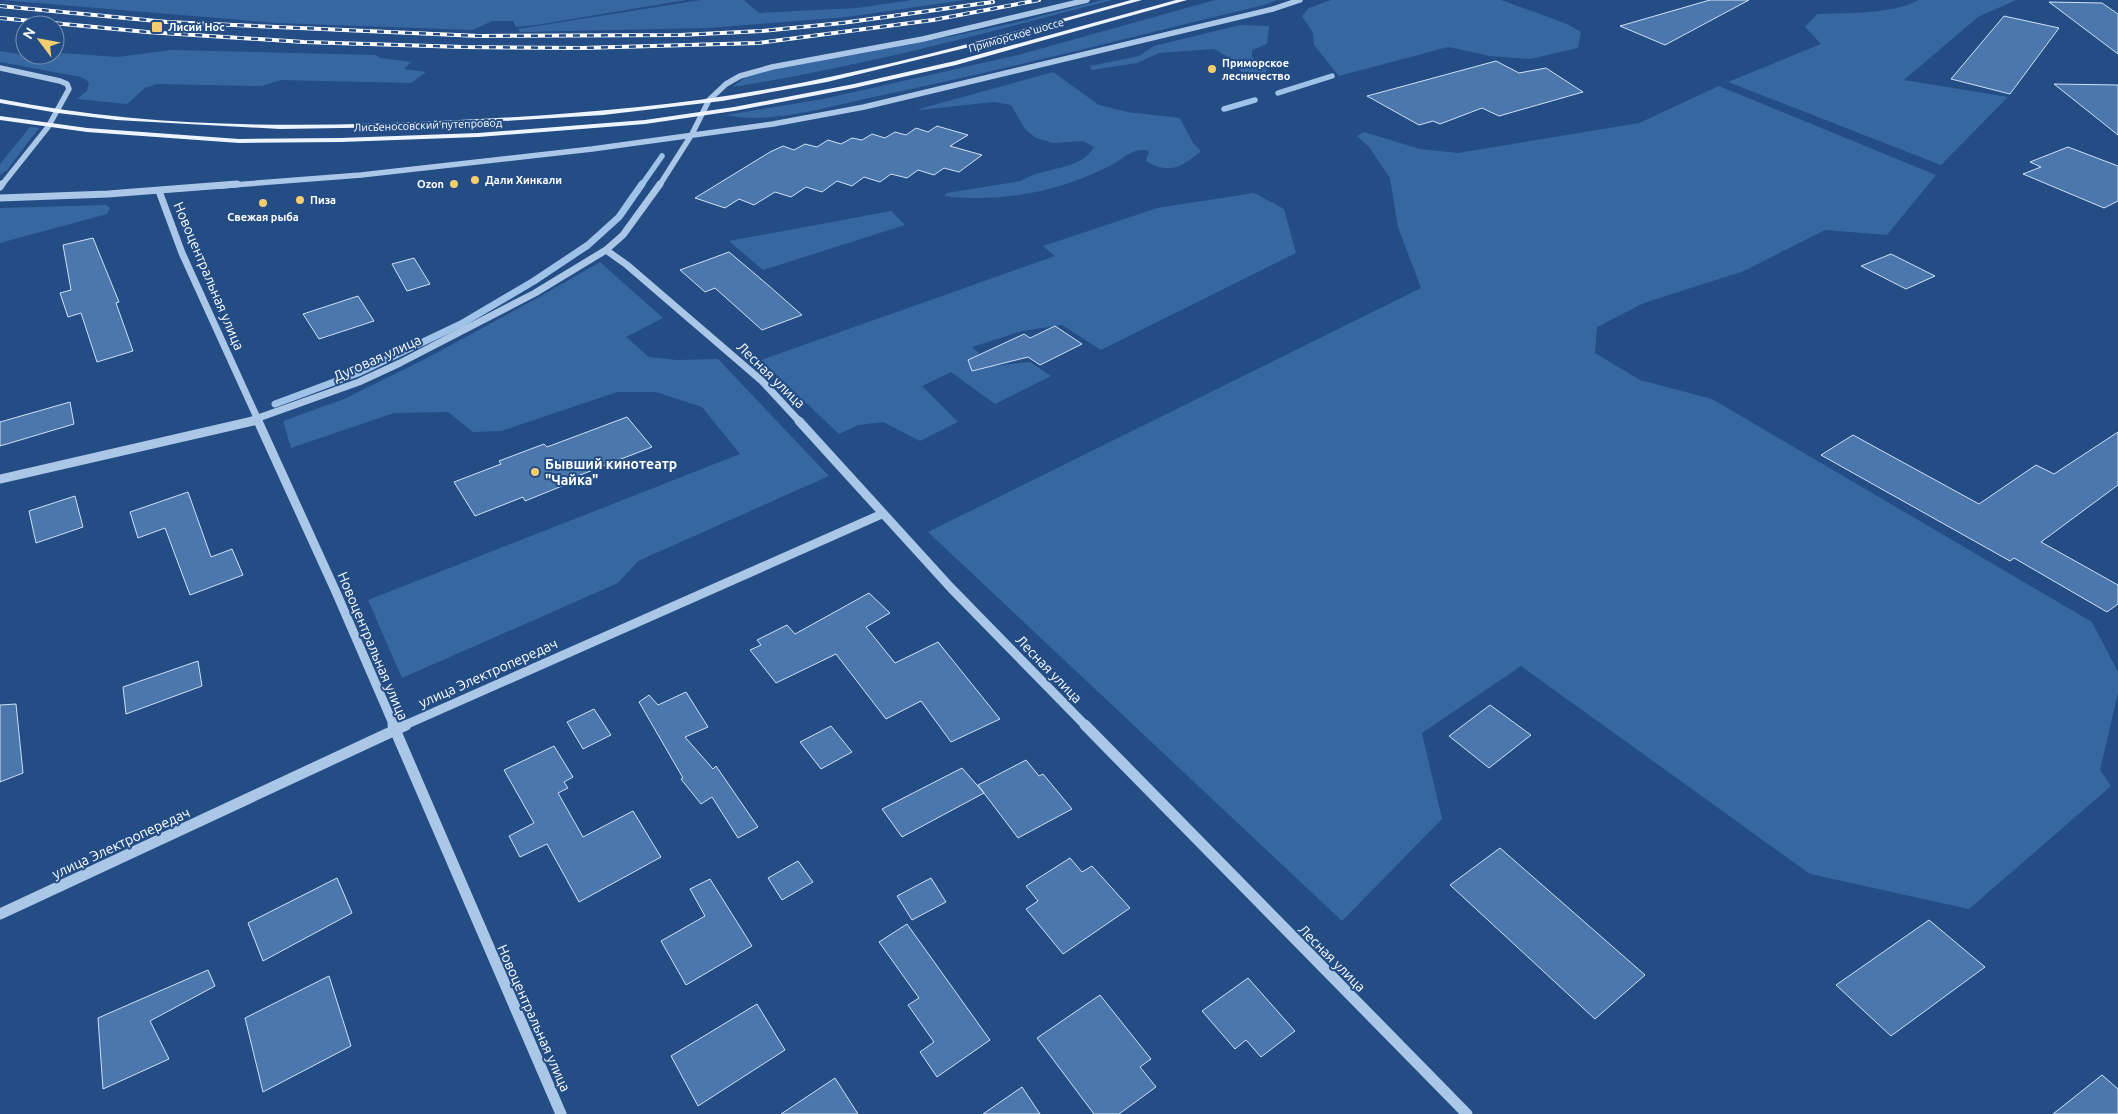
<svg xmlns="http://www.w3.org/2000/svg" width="2118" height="1114" font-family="Ubuntu,sans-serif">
	<rect width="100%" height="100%" fill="#234d84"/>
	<!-- green -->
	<path fill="#3767a1" d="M 1,0 L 686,0 L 536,25 L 516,27 L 513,21 L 492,21 L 473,30 L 277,23 Z
		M 701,0 L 744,0 L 759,13 L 857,8 L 912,0 L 965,0 L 847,17 L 709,28 L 520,32 L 518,29 Z
		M 1102,0 L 1112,0 C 986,33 861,67 732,87 L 746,77 L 778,67 L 948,37 L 1018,22 Z
		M 1215,0 L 1277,0 L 1264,5 C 1134,36 1005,70 874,97 C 831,106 769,125 726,115 L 823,99 L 1018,55 Z
		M 1331,0 L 1501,0 L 1567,24 L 1581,32 L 1578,48 L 1530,59 L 1490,56 L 1448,47 L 1339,76 L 1314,45 L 1313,33 L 1302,16 L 1309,8 Z
		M 1918,0 L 2016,0 L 1978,17 L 1904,80 L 2008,97 L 1941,165 L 1728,82 L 1821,44 L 1805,27 L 1817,14 C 1844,13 1896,14 1918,0 Z
		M 1240,25 L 1269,26 L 1267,44 L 1252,50 L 1252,58 L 1270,64 L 1262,79 L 1244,75 L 1230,58 L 1214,49 L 1159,53 L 1137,63 L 1092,70 L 1090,66 L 1139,56 L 1154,46 Z
		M 171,50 L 376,55 L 380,58 L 411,62 L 404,69 L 426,72 L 411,83 L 281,80 L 262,86 L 157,84 L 145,88 L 127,104 L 77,99 L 87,91 L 89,82 L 81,77 L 0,62 L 0,51 L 25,55 L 55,55 L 55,53 L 61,53 L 118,57 Z
		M 1053,72 L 1099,105 L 1127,112 L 1180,118 L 1193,143 L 1201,151 C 1182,167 1169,175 1146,161 L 1149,151 C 1135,147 1125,157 1115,163 C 1105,169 1093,174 1083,178 C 1040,195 989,202 944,196 L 947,193 L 1021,181 C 1043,166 1080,172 1094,147 L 1083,141 L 1053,143 L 1036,138 L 1025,129 L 1011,105 L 994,102 L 919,110 L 919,109 Z
		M 1719,86 L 1936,175 L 1887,235 L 1825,230 L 1744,271 L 1644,303 L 1597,327 L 1595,353 L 1640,380 L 1712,399 L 2092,622 L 2118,672 L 2118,693 L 2100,770 L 2111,786 L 1969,909 L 1810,874 L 1521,666 L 1422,733 L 1442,819 L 1342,921 L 928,532 L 1421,288 L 1398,227 L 1390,178 L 1369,147 L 1357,136 L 1364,132 L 1420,149 L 1458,153 L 1639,123 Z
		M 30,127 L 39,128 L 7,170 L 0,175 L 0,164 Z
		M 1254,193 L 1284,209 L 1296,253 L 1101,350 L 1062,325 L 1022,331 L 972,347 L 993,366 L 1030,362 L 1051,376 L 995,404 L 951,372 L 922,386 L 958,422 L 920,441 L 883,422 L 858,425 L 839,434 L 761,360 L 1055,256 L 1043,246 L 1157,208 Z
		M 106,205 L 110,208 L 107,214 L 0,243 L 0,208 Z
		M 891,211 L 905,225 L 763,270 L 729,241 Z
		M 600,262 L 663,318 L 626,337 L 649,357 L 677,360 L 718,359 L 829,476 L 638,561 L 618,583 L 402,678 L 368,600 L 740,454 L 702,407 L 656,392 L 617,392 L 501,431 L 473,432 L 448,412 L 394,413 L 291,448 L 283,421 L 344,399 L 429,357 L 541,296 Z"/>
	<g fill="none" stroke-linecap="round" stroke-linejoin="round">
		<!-- stream-far1 -->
		<path stroke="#9fc2e9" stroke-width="5.5" d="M 1278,93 L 1332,76
			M 1224,109 L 1255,100
			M 641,186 L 662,156"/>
		<!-- stream -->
		<path stroke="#9fc2e9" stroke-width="7" d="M 275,404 L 358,373 L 461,324 L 534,281 L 588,245 L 619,217 L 642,184"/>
	</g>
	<!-- building -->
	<path fill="#4b77ac" stroke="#cfe1f6" d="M 1710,0 L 1749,0 L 1665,45 L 1620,26 Z
		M 2049,2 L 2102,3 L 2118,14 L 2118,54 Z
		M 2004,16 L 2059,28 L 2010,94 L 1951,79 Z
		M 1496,61 L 1519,73 L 1546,68 L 1583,92 L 1499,116 L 1482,108 L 1440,124 L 1433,121 L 1419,125 L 1367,96 Z
		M 2054,84 L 2118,85 L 2118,135 Z
		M 937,126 L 968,135 L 950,146 L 982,155 L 959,172 L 944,168 L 934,175 L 918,170 L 907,178 L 891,174 L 880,182 L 864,177 L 852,186 L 837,181 L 822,192 L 806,187 L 791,197 L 775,192 L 754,205 L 739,199 L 725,208 L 695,198 L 770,152 L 783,146 L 794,150 L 805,144 L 817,147 L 828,140 L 841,144 L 852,138 L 862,140 L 872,134 L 885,138 L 895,132 L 906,135 L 916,128 L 928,132 Z
		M 2068,147 L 2118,166 L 2118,201 L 2104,208 L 2023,174 L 2041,167 L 2030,162 Z
		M 93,238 L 119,302 L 116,303 L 133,351 L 97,362 L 81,313 L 68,317 L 60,293 L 71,290 L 63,245 Z
		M 729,252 L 768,285 L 802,315 L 762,330 L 715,288 L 705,292 L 680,270 Z
		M 1891,254 L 1935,276 L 1906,289 L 1861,266 Z
		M 414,258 L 430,284 L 407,291 L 392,264 Z
		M 358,296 L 374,321 L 319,339 L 303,314 Z
		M 1055,326 L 1082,344 L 1040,365 L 1028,357 L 972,371 L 968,360 L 1024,334 L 1030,338 Z
		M 70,402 L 74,424 L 0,446 L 0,422 Z
		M 627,417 L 652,447 L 570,479 L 572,482 L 525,501 L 523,497 L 475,516 L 454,482 L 501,464 L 499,461 L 544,444 L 547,447 Z
		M 2118,432 L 2118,485 L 2041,542 L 2118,585 L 2118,604 L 2107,612 L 2014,558 L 2010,561 L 1821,455 L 1853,435 L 1979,504 L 2036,465 L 2054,474 Z
		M 188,492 L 211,557 L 232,549 L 243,575 L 190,595 L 165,528 L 138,538 L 130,512 Z
		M 75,496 L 83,527 L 36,543 L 29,511 Z
		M 869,593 L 890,613 L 866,627 L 895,663 L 938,642 L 1000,719 L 951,742 L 921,701 L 886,719 L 836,654 L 776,683 L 750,650 L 761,645 L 757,640 L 787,625 L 795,634 Z
		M 198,661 L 202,686 L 126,714 L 123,687 Z
		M 686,692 L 708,727 L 685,737 L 713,769 L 716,766 L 758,827 L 738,838 L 712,797 L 701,804 L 681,779 L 683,778 L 639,702 L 649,695 L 658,705 Z
		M 16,704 L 23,773 L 0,782 L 0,705 Z
		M 1490,705 L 1531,735 L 1489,768 L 1449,736 Z
		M 594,709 L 611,735 L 583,749 L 567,722 Z
		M 831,726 L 852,752 L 821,769 L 800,742 Z
		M 554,746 L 573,777 L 564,782 L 568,788 L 558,793 L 583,837 L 633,811 L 661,857 L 579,902 L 547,844 L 520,857 L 509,836 L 534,823 L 504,770 Z
		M 1026,760 L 1039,776 L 1043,774 L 1072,809 L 1018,838 L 984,793 L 902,837 L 882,809 L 962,768 L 984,793 L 978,785 Z
		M 1500,848 L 1645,975 L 1595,1019 L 1450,885 Z
		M 1070,858 L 1082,872 L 1092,866 L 1130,908 L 1063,954 L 1026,909 L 1038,901 L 1026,886 Z
		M 798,861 L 813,882 L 782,900 L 768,878 Z
		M 337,878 L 352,913 L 263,961 L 248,923 Z
		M 931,878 L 946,902 L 912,920 L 897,896 Z
		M 710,879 L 752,946 L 686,985 L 661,941 L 705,916 L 690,889 Z
		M 1929,920 L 1985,967 L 1891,1036 L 1836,985 Z
		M 907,924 L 990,1040 L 937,1077 L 920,1052 L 934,1042 L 908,1005 L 919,998 L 879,942 Z
		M 208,970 L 215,986 L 150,1021 L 169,1059 L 103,1089 L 98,1018 Z
		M 329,976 L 351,1046 L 263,1092 L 245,1018 Z
		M 1248,978 L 1295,1031 L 1261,1057 L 1246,1040 L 1235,1049 L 1202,1011 Z
		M 1100,995 L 1151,1059 L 1140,1067 L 1156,1087 L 1119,1114 L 1094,1114 L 1037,1038 Z
		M 757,1004 L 785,1050 L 698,1106 L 671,1056 Z
		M 2102,1075 L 2118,1089 L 2118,1114 L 2053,1114 Z
		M 835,1078 L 858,1114 L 781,1114 Z
		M 1022,1087 L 1040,1114 L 983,1114 Z"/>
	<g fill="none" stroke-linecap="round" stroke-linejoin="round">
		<!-- minor-far3 -->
		<path stroke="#abc7e8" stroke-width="5.5" d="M 0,68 L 60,81 L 67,84 L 69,89 L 48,127 L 1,186
			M 220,186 L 361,175 L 592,149 L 773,124 L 864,107 L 1273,9 L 1300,0
			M 659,186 L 692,134 L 709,100 L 726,84 L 740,76 L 772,67 L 923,39 L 1087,0"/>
		<!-- minor-far2 -->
		<path stroke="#abc7e8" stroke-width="7" d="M 0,187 L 2,184
			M 159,191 L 182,253 L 259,422
			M 0,198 L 108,194 L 237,184
			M 606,250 L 627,265 L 762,381 L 800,422
			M 247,422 L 359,382 L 400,363 L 535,293 L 606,250 L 623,235 L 660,184"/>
		<!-- minor-far1 -->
		<path stroke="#abc7e8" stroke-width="9" d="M 258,421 L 336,592 L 394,726
			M 799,421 L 951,588 L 1086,726
			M 0,479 L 253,421
			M 403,726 L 882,514"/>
		<!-- minor -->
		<path stroke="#abc7e8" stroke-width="11" d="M 393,725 L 561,1114
			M 1085,725 L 1467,1114
			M 0,914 L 406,725"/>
		<!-- major -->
		<path fill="#eef4fe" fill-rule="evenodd" d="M 1131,0 L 1142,0 L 986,43 L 827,82 L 722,101 L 603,115 L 404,127 L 280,129 L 116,120 L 58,113 L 0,103 L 0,99 C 150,129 306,128 459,120 C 564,115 670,107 774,88 C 894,66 1013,32 1131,0 Z
			M 1176,0 L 1187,0 L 956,65 L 854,88 L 734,111 L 645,124 L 478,137 L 341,142 L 239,143 L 87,132 L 0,120 L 0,116 L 87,128 L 239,139 L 341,138 L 478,133 L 645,120 L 734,107 L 854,84 L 955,61 Z"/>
		<!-- rail casing -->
		<g stroke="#fff" stroke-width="4">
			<path id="rail" d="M 0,6 L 167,22 L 479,36 L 681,35 L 762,31 L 842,23 L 993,2
				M 0,18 L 147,32 L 304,42 L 463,47 L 582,48 L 758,43 L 933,20 L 1039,0"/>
		</g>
		<!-- rail -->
		<use href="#rail" stroke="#234d84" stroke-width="2.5" stroke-dasharray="7" stroke-linecap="butt"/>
	</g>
	<!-- markers -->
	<g fill="#f4cd6e" stroke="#234d84" stroke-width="2">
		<rect x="151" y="21" width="12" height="12" rx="2.5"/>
		<circle cx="1212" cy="69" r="5"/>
		<circle cx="475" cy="180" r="5"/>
		<circle cx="454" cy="184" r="5"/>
		<circle cx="300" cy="200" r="5"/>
		<circle cx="263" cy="203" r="5"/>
		<circle cx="535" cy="472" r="5"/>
	</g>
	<g text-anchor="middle" stroke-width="4" stroke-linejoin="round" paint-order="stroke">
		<!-- far-poi labels -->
		<g font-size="11" font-weight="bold" fill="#fff" stroke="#234d84" text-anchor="start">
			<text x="168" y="31">Лисий Нос</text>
			<text x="1222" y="67">Приморское<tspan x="1222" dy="13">лесничество</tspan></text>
			<text x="485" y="184">Дали Хинкали</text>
			<text x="444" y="188" text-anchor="end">Ozon</text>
			<text x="310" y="204">Пиза</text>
			<text x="263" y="221" text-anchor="middle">Свежая рыба</text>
		</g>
		<!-- far-street labels -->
		<g font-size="11" fill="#fff" stroke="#234d84">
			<text transform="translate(1016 35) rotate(-16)" y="4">Приморское шоссе</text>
			<text transform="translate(428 125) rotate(-2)" y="4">Лисьеносовский путепровод</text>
		</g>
		<!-- street labels -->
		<g font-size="14" fill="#fff" stroke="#234d84">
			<text transform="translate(209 276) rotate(67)" y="5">Новоцентральная улица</text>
			<text transform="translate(377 358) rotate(-24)" y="5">Дуговая улица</text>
			<text transform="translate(771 375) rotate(44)" y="5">Лесная улица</text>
			<text transform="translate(373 646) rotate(67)" y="5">Новоцентральная улица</text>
			<text transform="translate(1049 669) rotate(46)" y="5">Лесная улица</text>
			<text transform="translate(488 673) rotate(-24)" y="5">улица Электропередач</text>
			<text transform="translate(121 843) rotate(-25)" y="5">улица Электропередач</text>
			<text transform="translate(1332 958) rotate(45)" y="5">Лесная улица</text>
			<text transform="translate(534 1018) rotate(66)" y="5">Новоцентральная улица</text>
		</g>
		<!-- poi labels -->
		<g font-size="14" font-weight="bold" fill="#fff" stroke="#234d84" text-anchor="start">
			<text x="545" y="469">Бывший кинотеатр<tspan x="545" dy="16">"Чайка"</tspan></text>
		</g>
	</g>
	<!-- north arrow -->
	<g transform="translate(40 40) rotate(302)"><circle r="24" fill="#234d84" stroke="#7b94b5"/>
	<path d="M0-4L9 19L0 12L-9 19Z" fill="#f4cd6e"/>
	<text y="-8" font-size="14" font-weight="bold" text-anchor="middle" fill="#ffffff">N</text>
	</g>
</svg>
